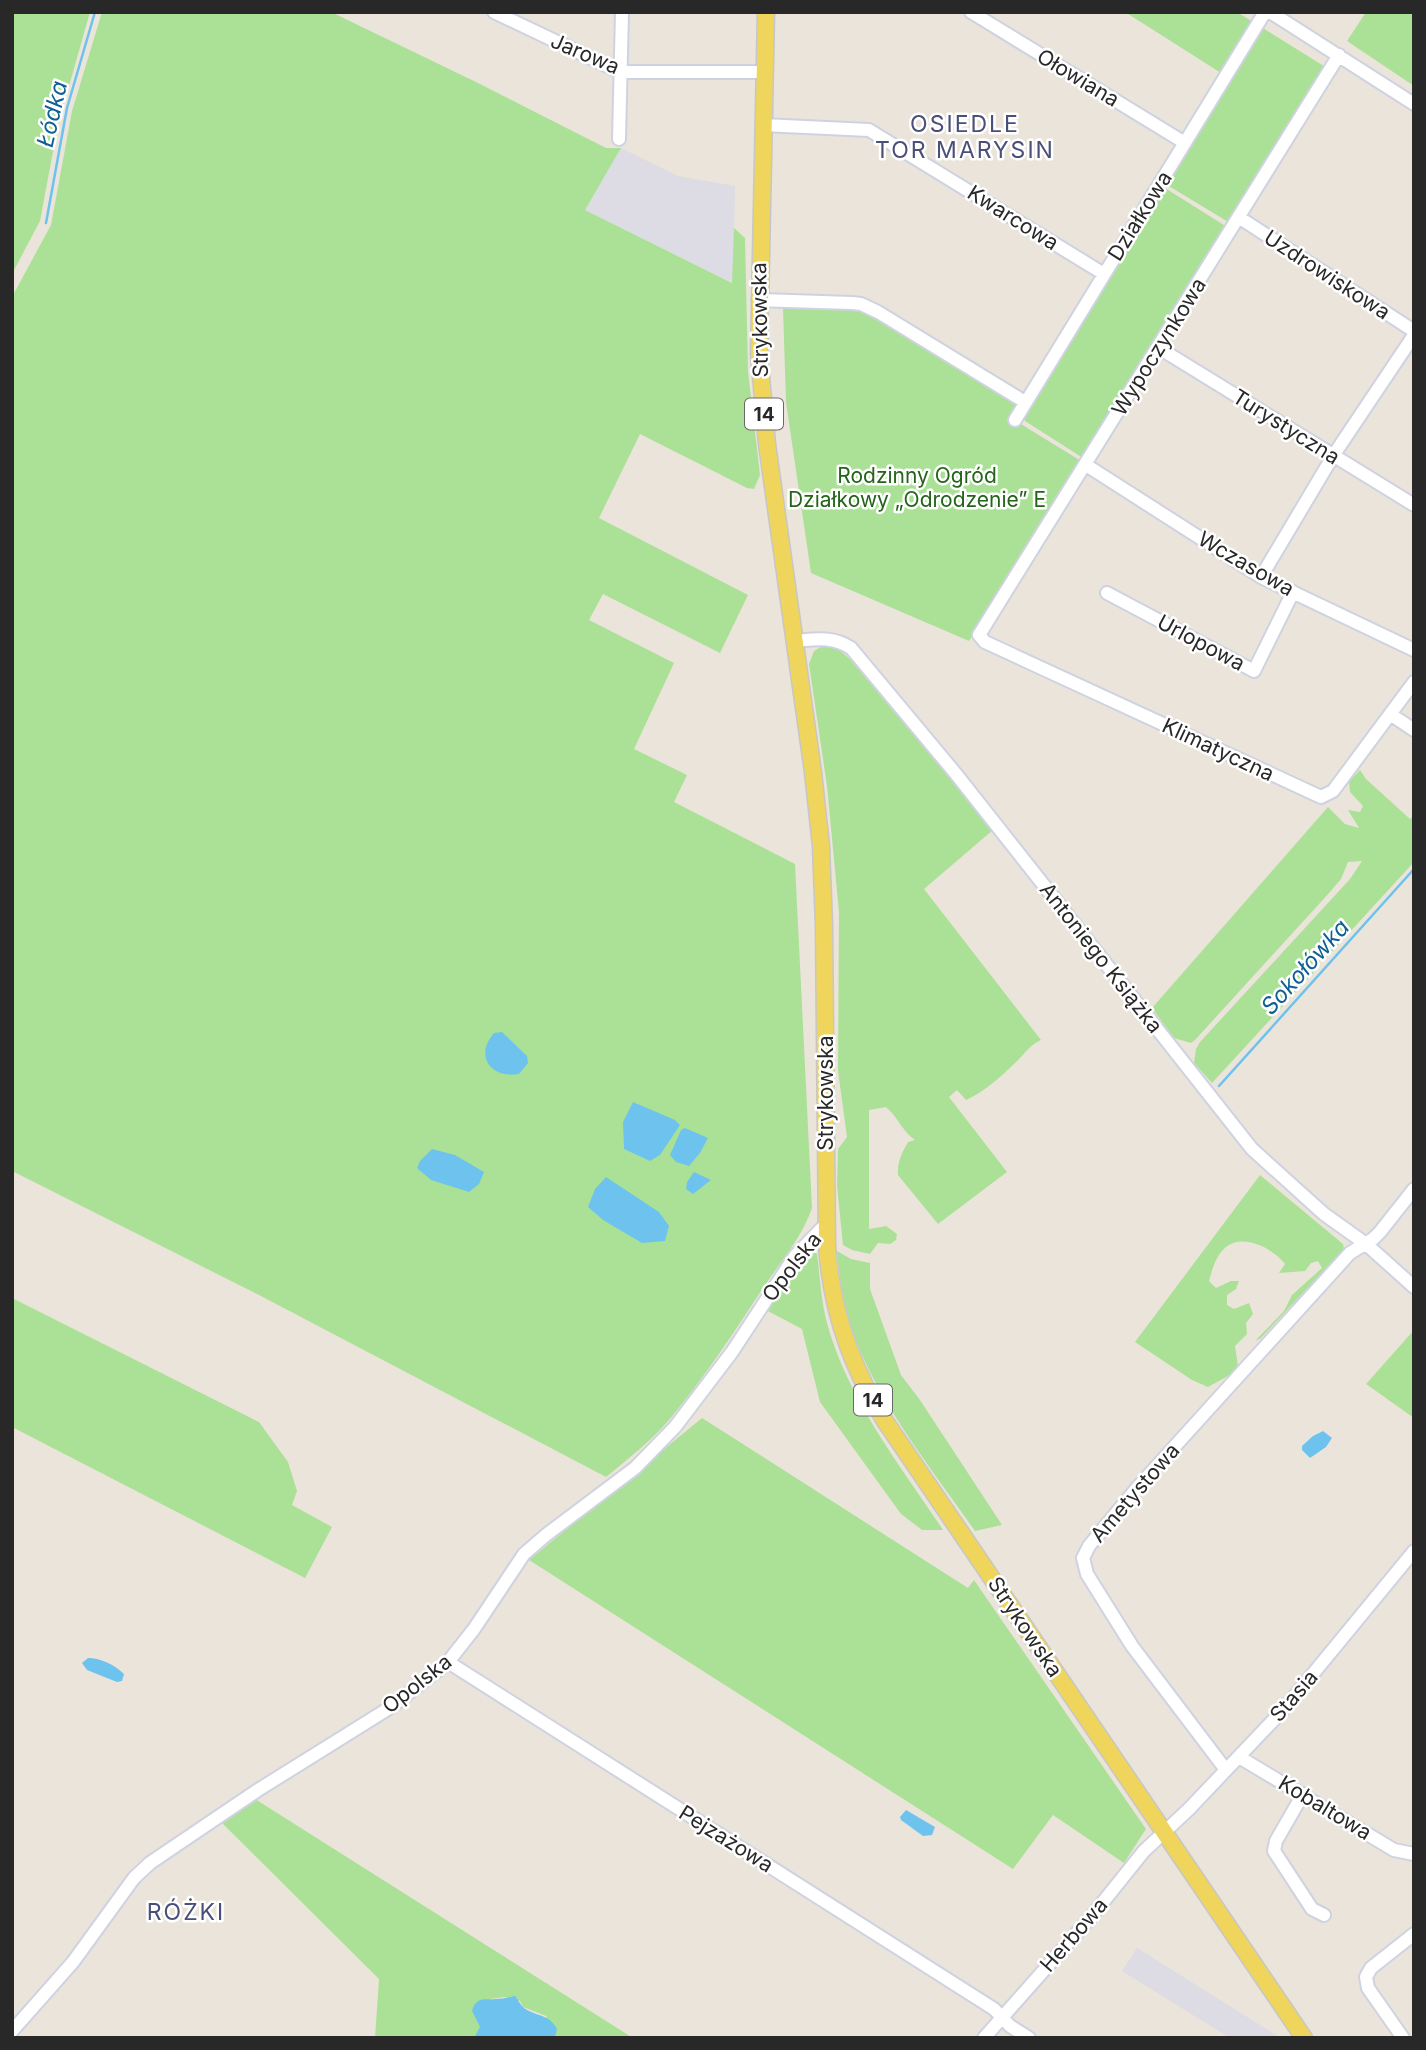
<svg xmlns="http://www.w3.org/2000/svg" width="1426" height="2050" font-family="Inter,sans-serif">
	<rect width="100%" height="100%" fill="#ebe4da"/>
	<!-- industrial -->
	<path fill="#dddbe3" d="M 621,148 L 678,176 L 735,186 L 733,283 L 585,210 Z
		M 1137,1948 L 1281,2038 L 1230,2038 L 1122,1971 Z"/>
	<!-- green -->
	<path fill="#abe196" d="M 12,12 L 90,12 L 58,125 L 40,221 L 12,274 Z
		M 102,12 L 331,12 L 476,82 L 606,148 L 621,148 L 585,210 L 732,283 L 734,228 L 745,238 L 748,371 L 760,475 L 754,489 L 747,488 L 640,434 L 599,518 L 748,595 L 720,653 L 603,594 L 589,620 L 674,663 L 634,749 L 687,775 L 674,802 L 795,864 L 812,1208 C 802,1237 782,1260 765,1285 C 735,1331 705,1377 669,1420 C 651,1441 628,1459 606,1477 L 259,1295 L 12,1171 L 12,297 L 51,225 L 72,111 Z
		M 1125,12 L 1237,12 L 1253,22 L 1221,73 Z
		M 1366,12 L 1414,12 L 1414,86 L 1347,41 Z
		M 1263,28 L 1327,68 L 1230,223 L 1167,185 Z
		M 1165,188 L 1227,227 L 1083,458 L 1025,421 L 1024,417 Z
		M 783,308 L 855,310 L 873,314 L 1019,404 L 1011,418 L 1081,461 L 969,641 L 811,573 L 786,402 Z
		M 824,645 L 837,648 L 850,659 L 993,830 L 924,889 L 1041,1040 C 1027,1047 1027,1052 1016,1062 C 1001,1077 985,1091 966,1100 L 957,1090 L 949,1097 L 1007,1172 L 938,1224 L 898,1175 C 897,1162 902,1153 908,1142 L 915,1140 C 902,1131 898,1117 886,1107 L 869,1110 L 869,1229 L 886,1226 L 897,1234 L 896,1240 L 890,1244 L 878,1243 L 870,1254 L 852,1250 L 843,1245 L 837,1186 L 838,1149 L 847,1137 L 838,1071 L 839,912 L 827,786 L 809,664 L 814,651 Z
		M 1360,770 L 1366,779 L 1410,819 L 1414,815 L 1414,862 L 1327,957 L 1322,957 L 1316,970 L 1212,1083 L 1194,1063 L 1196,1049 L 1200,1042 L 1350,879 L 1362,861 L 1348,862 L 1341,879 L 1330,892 L 1195,1040 L 1191,1043 L 1174,1038 L 1152,1008 L 1328,807 L 1345,824 L 1359,828 L 1348,810 L 1360,812 L 1363,806 L 1350,792 L 1349,781 Z
		M 1260,1175 L 1343,1244 L 1344,1249 L 1261,1338 L 1255,1341 L 1284,1311 L 1292,1295 L 1322,1268 L 1318,1261 L 1311,1263 L 1305,1271 L 1279,1273 L 1285,1264 C 1273,1249 1244,1233 1226,1247 C 1216,1255 1212,1270 1209,1281 L 1216,1288 L 1231,1281 L 1239,1281 L 1236,1289 L 1227,1295 L 1227,1305 L 1234,1309 L 1249,1303 L 1253,1314 L 1246,1323 L 1247,1334 L 1235,1346 L 1238,1366 L 1228,1376 L 1208,1387 L 1192,1380 L 1135,1342 Z
		M 809,1249 L 817,1254 C 820,1276 821,1301 827,1323 C 848,1400 900,1465 943,1530 L 922,1530 L 901,1514 L 820,1402 L 802,1329 L 766,1310 Z
		M 837,1251 L 851,1259 L 870,1263 L 870,1289 L 901,1375 L 920,1400 L 1002,1525 L 975,1531 C 936,1475 890,1418 862,1355 C 847,1322 840,1287 837,1251 Z
		M 12,1298 L 259,1422 L 288,1462 L 297,1491 L 292,1505 L 332,1527 L 305,1578 L 12,1427 Z
		M 1414,1330 L 1414,1418 L 1366,1384 Z
		M 702,1418 L 968,1588 L 974,1580 L 1146,1829 L 1124,1863 L 1053,1815 L 1013,1869 L 529,1560 Z
		M 255,1799 L 633,2038 L 554,2038 L 546,2016 L 523,2007 L 520,2001 L 505,1997 L 490,1999 L 478,2033 L 474,2038 L 375,2038 L 379,1979 L 221,1822 Z"/>
	<!-- water -->
	<path fill="#6dc3ed" d="M 502,1032 L 527,1056 L 528,1063 L 519,1074 C 491,1079 474,1056 494,1033 Z
		M 633,1102 L 675,1120 L 680,1125 L 660,1155 L 650,1161 L 624,1149 L 623,1122 Z
		M 685,1128 L 708,1138 L 700,1153 L 689,1166 L 676,1162 L 670,1155 L 681,1130 Z
		M 432,1149 L 455,1155 L 484,1172 L 479,1184 L 469,1192 L 431,1180 L 417,1168 L 420,1161 Z
		M 694,1172 L 711,1180 L 693,1194 L 686,1189 L 687,1182 Z
		M 606,1177 L 659,1212 L 669,1226 L 665,1241 L 642,1243 L 603,1220 L 588,1207 L 595,1189 Z
		M 1323,1431 L 1332,1438 L 1326,1447 L 1310,1458 L 1302,1450 L 1302,1446 L 1313,1436 Z
		M 88,1658 C 101,1658 115,1665 124,1674 L 122,1681 L 117,1682 L 87,1670 L 82,1663 Z
		M 906,1810 L 935,1827 L 932,1835 L 923,1836 L 901,1820 L 900,1817 Z
		M 515,1996 C 518,1999 519,2003 522,2006 C 533,2017 548,2012 557,2029 L 555,2037 L 474,2038 L 480,2027 L 472,2011 C 476,1996 484,2000 496,1999 C 502,1999 509,1997 515,1996 Z"/>
	<g fill="none" stroke-linecap="round" stroke-linejoin="round">
		<!-- stream -->
		<path stroke="#6dc3ed" stroke-width="2.5" d="M 46,223 L 67,108 L 95,12
			M 1219,1086 L 1414,869"/>
		<!-- minor casing -->
		<g stroke="#cfd2e1" stroke-width="16">
			<path id="minor" d="M 494,12 L 620,72 L 764,72
				M 971,12 L 1185,143
				M 1270,12 L 1414,104
				M 1339,55 L 979,635 L 985,642 L 1321,797 L 1333,791 L 1414,682
				M 763,125 L 869,130 L 1104,274
				M 619,139 L 622,12
				M 1240,218 L 1414,331
				M 758,300 L 852,303 L 861,304 L 878,312 L 1025,402
				M 1159,348 L 1414,505
				M 1015,420 L 1265,12
				M 1086,465 L 1261,577 L 1414,650
				M 1261,577 L 1333,456 L 1414,335
				M 1107,593 L 1254,671 L 1293,592
				M 795,641 C 816,639 833,636 851,648 L 956,774 L 1252,1149 L 1324,1214 L 1366,1244 L 1414,1287
				M 1390,714 L 1414,730
				M 448,1662 L 994,2009 L 1010,2026 L 1029,2038
				M 1239,1757 L 1394,1850 L 1414,1854
				M 1226,1770 L 1132,1646 L 1087,1574 L 1083,1558 L 1089,1546 L 1137,1488 L 1350,1253 L 1373,1239 L 1380,1232 L 1414,1189
				M 1303,1794 L 1276,1841 L 1274,1851 L 1312,1909 L 1324,1915
				M 12,2031 L 73,1962 L 134,1878 L 150,1863 L 258,1790 L 391,1707 L 448,1662 L 474,1629 L 524,1554 L 546,1535 L 635,1468 L 675,1427 L 732,1352 L 795,1256 L 827,1223
				M 984,2038 L 1091,1917 L 1144,1851 L 1189,1809 L 1284,1709 L 1414,1551
				M 1403,2038 L 1368,1988 L 1366,1977 L 1371,1968 L 1414,1934"/>
		</g>
		<!-- major casing -->
		<g stroke="#c7c7c7" stroke-width="19">
			<path id="major" d="M 766,12 L 759,354 L 767,444 L 813,772 L 821,846 L 824,926 L 827,1245 C 831,1310 851,1367 885,1421 L 1304,2038"/>
		</g>
		<!-- minor -->
		<use href="#minor" stroke="#fff" stroke-width="12"/>
		<!-- major -->
		<use href="#major" stroke="#efd55b" stroke-width="16"/>
	</g>
	<g text-anchor="middle" stroke-width="5" stroke-linejoin="round" paint-order="stroke">
		<!-- shield labels -->
		<g fill="#fff" stroke="#686868" stroke-width="2">
			<rect x="745" y="398.5" width="38" height="31" rx="5"/>
			<rect x="854" y="1384.5" width="38" height="31" rx="5"/>
		</g>
		<g font-size="19" font-weight="bold" fill="#282828">
			<text x="764" y="421">14</text>
			<text x="873" y="1407">14</text>
		</g>
		<!-- street labels -->
		<g font-size="21" fill="#282828" stroke="#fff">
			<text transform="translate(585 54) rotate(23)" y="7">Jarowa</text>
			<text transform="translate(1078 78) rotate(31)" y="7">Ołowiana</text>
			<text transform="translate(1140 216) rotate(-58)" y="7">Działkowa</text>
			<text transform="translate(1013 218) rotate(32)" y="7">Kwarcowa</text>
			<text transform="translate(1327 275) rotate(33)" y="7">Uzdrowiskowa</text>
			<text transform="translate(760 320) rotate(-91)" y="7">Strykowska</text>
			<text transform="translate(1159 347) rotate(-58)" y="7">Wypoczynkowa</text>
			<text transform="translate(1286 427) rotate(32)" y="7">Turystyczna</text>
			<text transform="translate(1246 564) rotate(30)" y="7">Wczasowa</text>
			<text transform="translate(1201 643) rotate(28)" y="7">Urlopowa</text>
			<text transform="translate(1218 750) rotate(25)" y="7">Klimatyczna</text>
			<text transform="translate(1101 958) rotate(52)" y="7">Antoniego Książka</text>
			<text transform="translate(826 1093) rotate(-90)" y="7">Strykowska</text>
			<text transform="translate(792 1267) rotate(-52)" y="7">Opolska</text>
			<text transform="translate(1135 1493) rotate(-49)" y="7">Ametystowa</text>
			<text transform="translate(1025 1627) rotate(56)" y="7">Strykowska</text>
			<text transform="translate(417 1684) rotate(-38)" y="7">Opolska</text>
			<text transform="translate(1294 1696) rotate(-49)" y="7">Stasia</text>
			<text transform="translate(1325 1808) rotate(31)" y="7">Kobaltowa</text>
			<text transform="translate(726 1839) rotate(32)" y="7">Pejzażowa</text>
			<text transform="translate(1074 1935) rotate(-49)" y="7">Herbowa</text>
		</g>
		<!-- park labels -->
		<g font-size="21" fill="#25641a" stroke="#fff">
			<text x="917" y="483">Rodzinny Ogród<tspan x="917" dy="24">Działkowy „Odrodzenie” E</tspan></text>
		</g>
		<!-- water labels -->
		<g font-size="23" font-style="italic" fill="#0e5f96" stroke="#fff">
			<text transform="translate(52 114) rotate(-77)" y="8">Łódka</text>
			<text transform="translate(1305 967) rotate(-48)" y="8">Sokołówka</text>
		</g>
		<!-- neighbourhood labels -->
		<g font-size="23" letter-spacing="2" fill="#494f78" stroke="#fff">
			<text x="965" y="132">OSIEDLE<tspan x="965" dy="26">TOR MARYSIN</tspan></text>
			<text x="186" y="1920">RÓŻKI</text>
		</g>
	</g>
	<!-- border -->
	<rect width="1426" height="2050" fill="none" stroke="#282828" stroke-width="28"/>
</svg>
